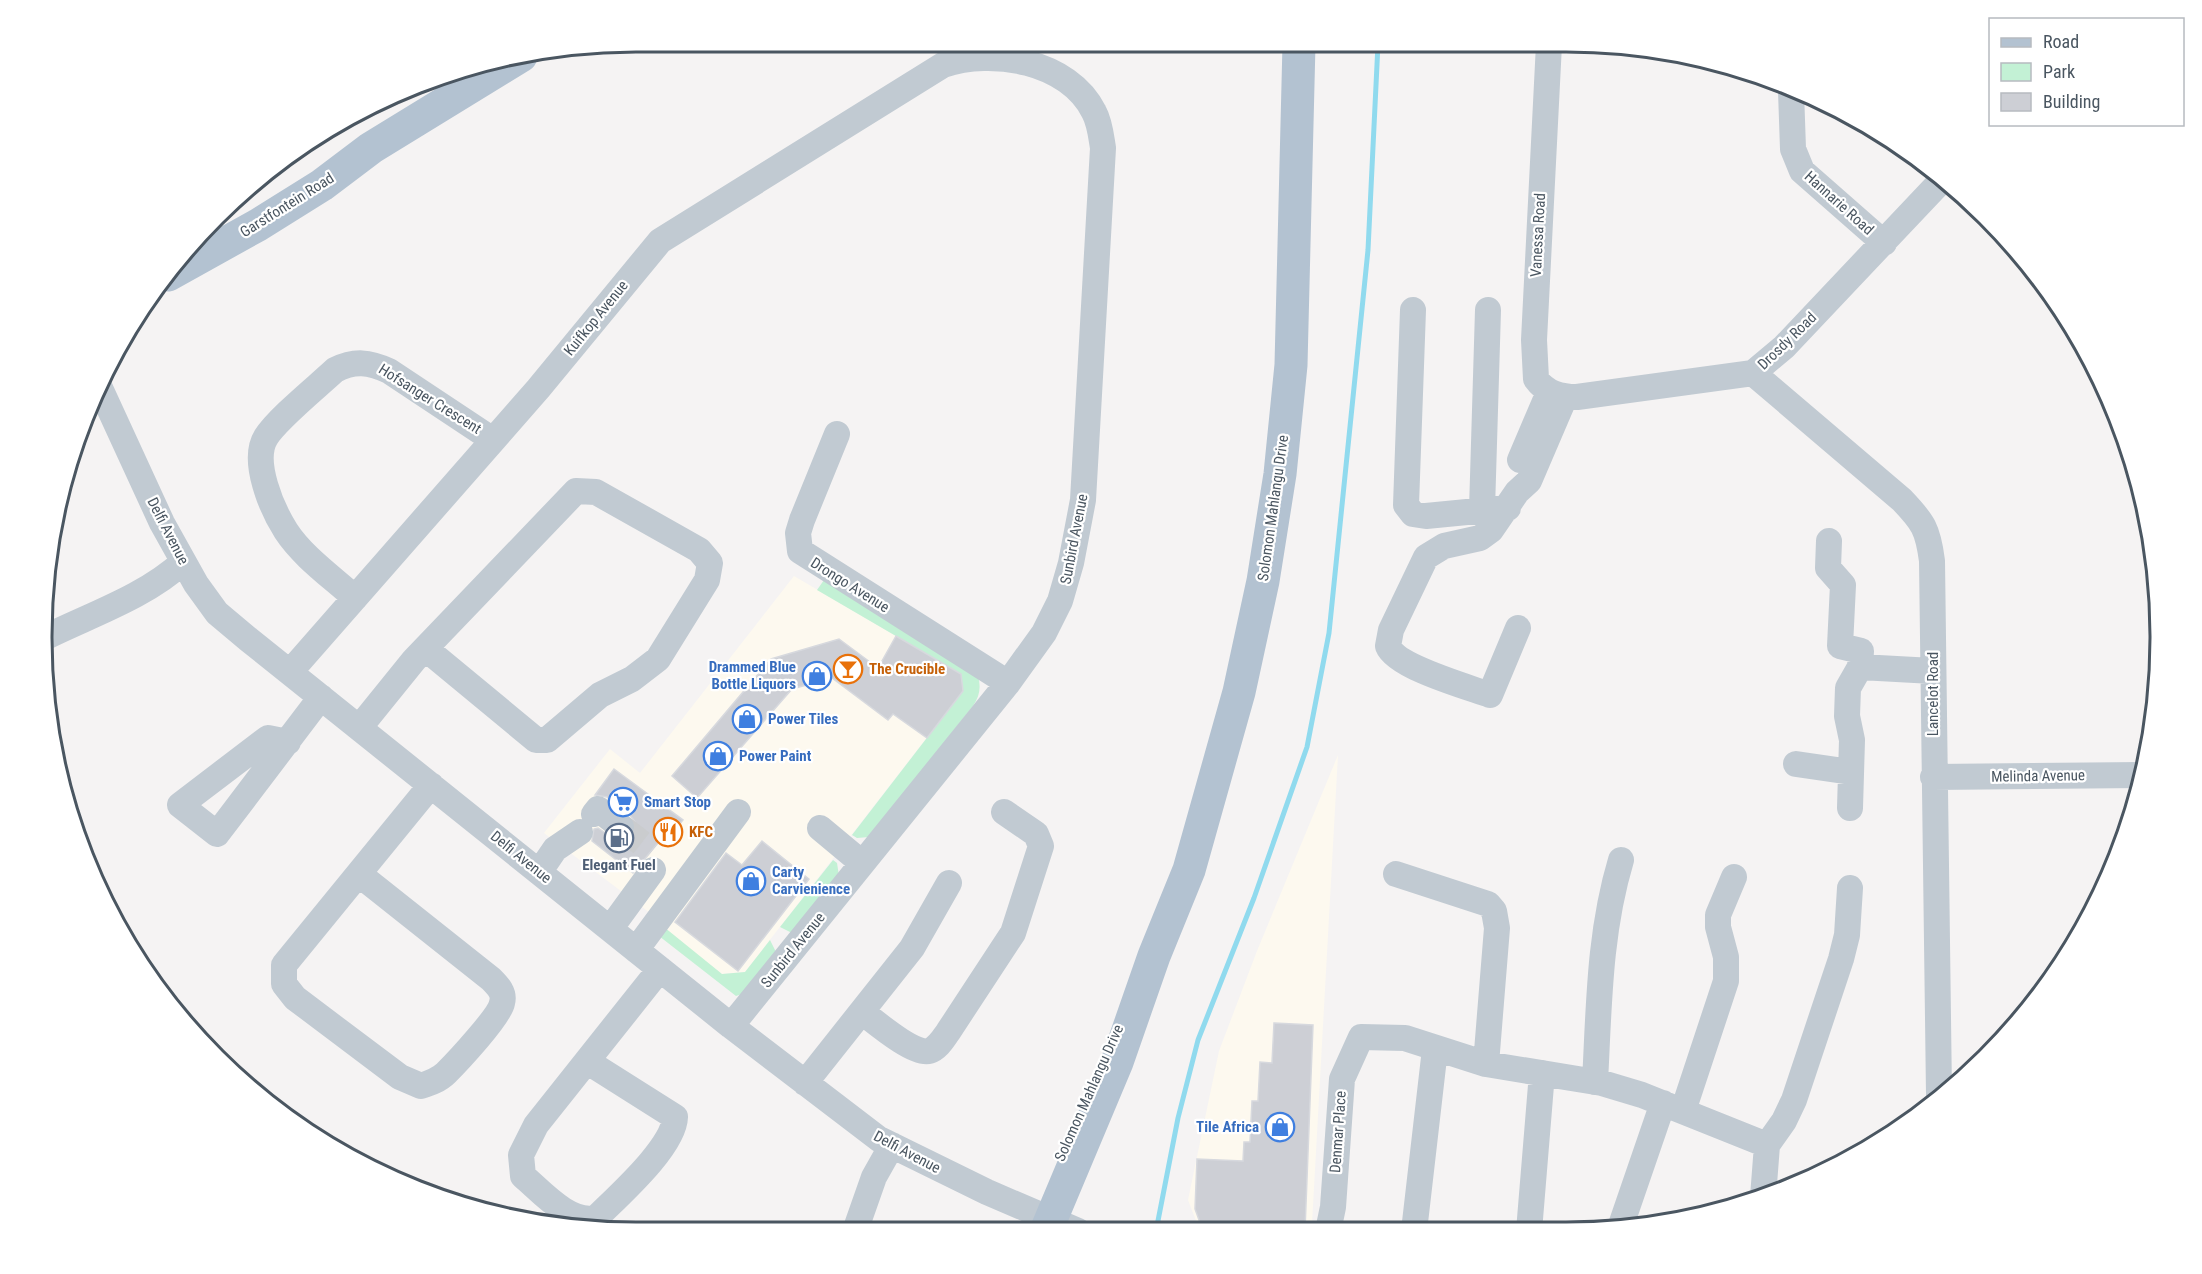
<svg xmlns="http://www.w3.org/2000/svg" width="2202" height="1274" font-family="'Roboto Condensed',sans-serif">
	<rect width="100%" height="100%" fill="#f5f3f3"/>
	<!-- commercial -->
	<path fill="#fdf9ef" d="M 794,576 L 961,674 L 963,691 L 745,972 L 722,974 L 671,934 L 650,913 L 544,833 L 610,749 L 640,773 Z
		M 1338,755 L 1312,1224 L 1308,1231 L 1200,1231 L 1188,1200 L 1219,1051 L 1257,951 Z"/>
	<!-- green -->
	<path fill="#c3f1d5" d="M 824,580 L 978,676 C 981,687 980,696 973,706 L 869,837 L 857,838 L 852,835 L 963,691 L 961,674 L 817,590 Z
		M 833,860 L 837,863 L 839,876 L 792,933 L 780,927 Z
		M 664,927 L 722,974 L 745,972 L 770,940 L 776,952 L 745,993 L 736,996 L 659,936 Z"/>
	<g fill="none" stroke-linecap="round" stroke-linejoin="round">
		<!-- stream -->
		<path stroke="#90daee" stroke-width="5" d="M 1156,1231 L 1178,1118 L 1198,1040 L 1254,898 L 1307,747 L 1329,633 L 1368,250 L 1378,44"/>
	</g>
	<!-- building -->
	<path fill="#cdcfd5" stroke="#d7d9de" stroke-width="1.5" d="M 896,636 L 961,674 L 963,691 L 927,738 L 893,714 L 888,720 L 832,678 L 792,689 L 697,798 L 672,776 L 771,659 L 839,639 L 878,668 Z
		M 614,769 L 683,820 L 667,840 L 663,837 L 633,873 L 592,841 L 594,829 L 598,828 L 619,842 L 627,841 L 636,830 L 635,822 L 630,815 L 607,797 L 595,795 Z
		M 762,841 L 809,879 L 738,971 L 675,922 L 726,853 L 742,865 Z
		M 1274,1023 L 1313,1025 L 1305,1230 L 1203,1231 L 1195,1209 L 1197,1159 L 1243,1161 L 1244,1142 L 1250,1142 L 1252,1101 L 1258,1101 L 1260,1062 L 1272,1063 Z"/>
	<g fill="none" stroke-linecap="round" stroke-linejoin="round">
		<!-- minor-tunnel -->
		<path stroke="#caccce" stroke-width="26" stroke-dasharray="26 13" stroke-linecap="butt" d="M 621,827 L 652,851"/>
		<!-- minor -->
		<path stroke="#c1cad2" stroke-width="26" d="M 1549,44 L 1534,340 L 1536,379 C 1546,393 1560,397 1577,397 L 1753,373 L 1784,347 L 1942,180
			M 1791,91 L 1793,149 L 1802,171 L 1884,243
			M 1413,310 L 1406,505 L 1413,514 L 1426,516 L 1508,508
			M 1753,373 L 1902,500 C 1923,522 1928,529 1932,561 L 1939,1094
			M 99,386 L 162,523 L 196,584 L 217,613 L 248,639 L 731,1026 L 879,1139 L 987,1192 L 1078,1231
			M 837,434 L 802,520 L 798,533 L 800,551 L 1008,683
			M 1520,460 L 1549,392
			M 1482,510 L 1488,310
			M 1829,541 L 1828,568 L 1843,585 L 1840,646 L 1861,651 L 1860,667 L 1933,671
			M 355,598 C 332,577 303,557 286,531 C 272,509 251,461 266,437 C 277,419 318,386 335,370 C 355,360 369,362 389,371 L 493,440
			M 1518,628 L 1490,695 C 1468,687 1396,667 1388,646 L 1391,630 L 1426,557 L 1444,546 L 1480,538 L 1491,530 L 1517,492 L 1529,481 L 1565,397
			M 44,638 C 90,615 145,597 183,562
			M 290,672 L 538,389 L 660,241 L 943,65 C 992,48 1069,61 1094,112 C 1100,123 1101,136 1103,148 L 1083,500 L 1071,563 L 1060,601 L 1044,633 L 1008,683 L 731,1026
			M 359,728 L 414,660 L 576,491 L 596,492 L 699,550 L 710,563 L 707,580 L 658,659 L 632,679 L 600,695 L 547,740 L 536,740 L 426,649
			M 288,742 L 268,738 L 180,805 L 217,834 L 321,697
			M 1796,764 L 1851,772
			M 1933,777 L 2142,775
			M 1850,808 L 1852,740 L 1847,716 L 1848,688 L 1860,667
			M 594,814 L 598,809 L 621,827
			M 820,828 L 862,863
			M 540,871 L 555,849 L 580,832
			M 1396,874 L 1488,904 L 1494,911 L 1497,928 L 1486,1064
			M 360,875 L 491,979 C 498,986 505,993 502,1003 C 500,1016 457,1062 446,1073 C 439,1080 430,1083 421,1086 L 400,1077 L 295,998 L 284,984 L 284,965 L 431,785
			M 610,929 L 653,870
			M 636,950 L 738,812
			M 862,1012 C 874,1021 915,1056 929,1051 C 938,1048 943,1039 948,1032 L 1013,933 L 1041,846 L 1036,834 L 1004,812
			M 588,1062 L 675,1117 C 674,1147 618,1196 596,1218 C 569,1224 542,1192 523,1176 L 521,1155 L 536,1125 L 660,969
			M 1595,1082 C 1599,1007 1599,933 1621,860
			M 805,1083 L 912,948 L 949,883
			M 1683,1111 L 1726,981 L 1726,957 L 1718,927 L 1718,915 L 1734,877
			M 1763,1197 L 1767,1145 L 1784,1121 L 1794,1100 L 1841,959 L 1847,935 L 1850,888
			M 1620,1228 L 1663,1103
			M 855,1231 L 874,1177 L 892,1145
			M 1328,1231 L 1333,1207 L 1342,1079 L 1361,1037 L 1405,1038 L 1486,1064 L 1602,1083 L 1642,1095 L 1767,1145
			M 1414,1231 L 1435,1049
			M 1529,1231 L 1542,1073"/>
		<!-- major -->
		<path stroke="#b3c2d1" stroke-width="33" d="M 168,275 L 258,225 L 322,185 L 371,148 L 521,56
			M 1046,1231 L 1117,1062 L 1154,956 L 1189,870 L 1239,692 L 1263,581 L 1280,474 L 1291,365 L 1299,44"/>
	</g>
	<!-- icons -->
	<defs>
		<g id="bar-ring" transform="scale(1.5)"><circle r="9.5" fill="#fff" stroke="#e8710a" stroke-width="1.5"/><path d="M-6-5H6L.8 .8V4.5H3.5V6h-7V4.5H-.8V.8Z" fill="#e8710a"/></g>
		<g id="shop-ring" transform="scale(1.5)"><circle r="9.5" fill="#fff" stroke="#3f7fe0" stroke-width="1.5"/><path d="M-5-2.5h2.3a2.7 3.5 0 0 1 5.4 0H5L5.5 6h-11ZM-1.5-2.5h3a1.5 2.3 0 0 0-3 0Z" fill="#3f7fe0"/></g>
		<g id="supermarket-ring" transform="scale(1.5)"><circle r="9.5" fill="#fff" stroke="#3f7fe0" stroke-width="1.5"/><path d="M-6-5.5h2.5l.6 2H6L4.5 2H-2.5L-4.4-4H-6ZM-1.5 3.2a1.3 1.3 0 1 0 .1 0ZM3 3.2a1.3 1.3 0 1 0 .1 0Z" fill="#3f7fe0"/></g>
		<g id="restaurant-ring" transform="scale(1.5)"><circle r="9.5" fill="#fff" stroke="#e8710a" stroke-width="1.5"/><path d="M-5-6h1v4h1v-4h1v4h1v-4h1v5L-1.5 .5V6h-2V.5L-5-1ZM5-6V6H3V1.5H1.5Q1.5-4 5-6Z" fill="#e8710a"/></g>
		<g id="fuel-ring" transform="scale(1.5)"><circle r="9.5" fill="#fff" stroke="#5c6f8a" stroke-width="1.5"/><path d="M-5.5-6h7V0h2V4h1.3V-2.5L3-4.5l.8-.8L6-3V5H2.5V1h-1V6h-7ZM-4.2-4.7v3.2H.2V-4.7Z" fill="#5c6f8a"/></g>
	</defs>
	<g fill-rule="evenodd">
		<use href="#bar-ring" x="848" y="669"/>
		<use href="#shop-ring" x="817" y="676"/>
		<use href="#shop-ring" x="747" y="719"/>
		<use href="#shop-ring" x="718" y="756"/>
		<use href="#supermarket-ring" x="623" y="802"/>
		<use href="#restaurant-ring" x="668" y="832"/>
		<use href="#fuel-ring" x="619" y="838"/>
		<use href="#shop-ring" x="751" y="881"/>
		<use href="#shop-ring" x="1280" y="1127"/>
	</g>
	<g text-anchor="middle" stroke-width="4.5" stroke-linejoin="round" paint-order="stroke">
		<!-- street labels -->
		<g font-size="15" fill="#4a5661" stroke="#fff">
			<text transform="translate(1839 203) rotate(42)" y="5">Hannarie Road</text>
			<text transform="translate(287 205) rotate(-32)" y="5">Garstfontein Road</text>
			<text transform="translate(1538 235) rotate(-87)" y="5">Vanessa Road</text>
			<text transform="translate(596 318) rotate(-51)" y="5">Kuifkop Avenue</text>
			<text transform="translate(1787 341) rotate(-44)" y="5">Drosdy Road</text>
			<text transform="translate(430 399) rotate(32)" y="5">Hofsanger Crescent</text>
			<text transform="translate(1273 508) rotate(-82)" y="5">Solomon Mahlangu Drive</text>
			<text transform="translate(168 531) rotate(63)" y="5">Delfi Avenue</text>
			<text transform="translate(1074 539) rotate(-79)" y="5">Sunbird Avenue</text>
			<text transform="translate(850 585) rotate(32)" y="5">Drongo Avenue</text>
			<text transform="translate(1933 694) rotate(-90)" y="5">Lancelot Road</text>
			<text transform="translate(2038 776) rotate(-1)" y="5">Melinda Avenue</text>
			<text transform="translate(521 857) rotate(39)" y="5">Delfi Avenue</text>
			<text transform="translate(793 950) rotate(-51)" y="5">Sunbird Avenue</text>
			<text transform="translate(1089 1093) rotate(-66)" y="5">Solomon Mahlangu Drive</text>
			<text transform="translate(1338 1132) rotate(-86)" y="5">Denmar Place</text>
			<text transform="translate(907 1152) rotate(28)" y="5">Delfi Avenue</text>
		</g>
		<!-- shop labels -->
		<g font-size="15" font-weight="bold" fill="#366cbe" stroke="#fff" text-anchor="start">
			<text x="796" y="672" text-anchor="end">Drammed Blue<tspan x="796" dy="17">Bottle Liquors</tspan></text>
			<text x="768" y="724">Power Tiles</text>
			<text x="739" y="761">Power Paint</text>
			<text x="644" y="807">Smart Stop</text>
			<text x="772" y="877">Carty<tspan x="772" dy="17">Carvienience</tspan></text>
			<text x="1259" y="1132" text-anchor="end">Tile Africa</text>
		</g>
		<!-- food labels -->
		<g font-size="15" font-weight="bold" fill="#c56008" stroke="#fff" text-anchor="start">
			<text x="869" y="674">The Crucible</text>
			<text x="689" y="837">KFC</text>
		</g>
		<!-- service labels -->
		<g font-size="15" font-weight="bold" fill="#4e5e75" stroke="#fff">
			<text x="619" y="870">Elegant Fuel</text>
		</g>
	</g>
	<!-- crop -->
	<path d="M0 0H2202V1274H0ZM636 52H1566A584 584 0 0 1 2150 636V638A584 584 0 0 1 1566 1222H636A584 584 0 0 1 52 638V636A584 584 0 0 1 636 52Z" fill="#fff" fill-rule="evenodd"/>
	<path fill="none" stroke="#4a5661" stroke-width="3" d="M636 52H1566A584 584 0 0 1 2150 636V638A584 584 0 0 1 1566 1222H636A584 584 0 0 1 52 638V636A584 584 0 0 1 636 52Z"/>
	<!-- legend -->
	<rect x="1989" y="18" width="195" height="108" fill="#ffffff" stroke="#b7bbc0" stroke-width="1.5"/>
	<rect x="2001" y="38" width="30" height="9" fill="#b3c2d1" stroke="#b7bbc0" stroke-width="1.5"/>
	<text x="2043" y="48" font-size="18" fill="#4a5661">Road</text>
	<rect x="2001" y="63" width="30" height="18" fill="#c3f1d5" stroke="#b7bbc0" stroke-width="1.5"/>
	<text x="2043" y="78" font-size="18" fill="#4a5661">Park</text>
	<rect x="2001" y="93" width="30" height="18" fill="#cdcfd5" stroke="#b7bbc0" stroke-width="1.5"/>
	<text x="2043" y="108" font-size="18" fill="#4a5661">Building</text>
</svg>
